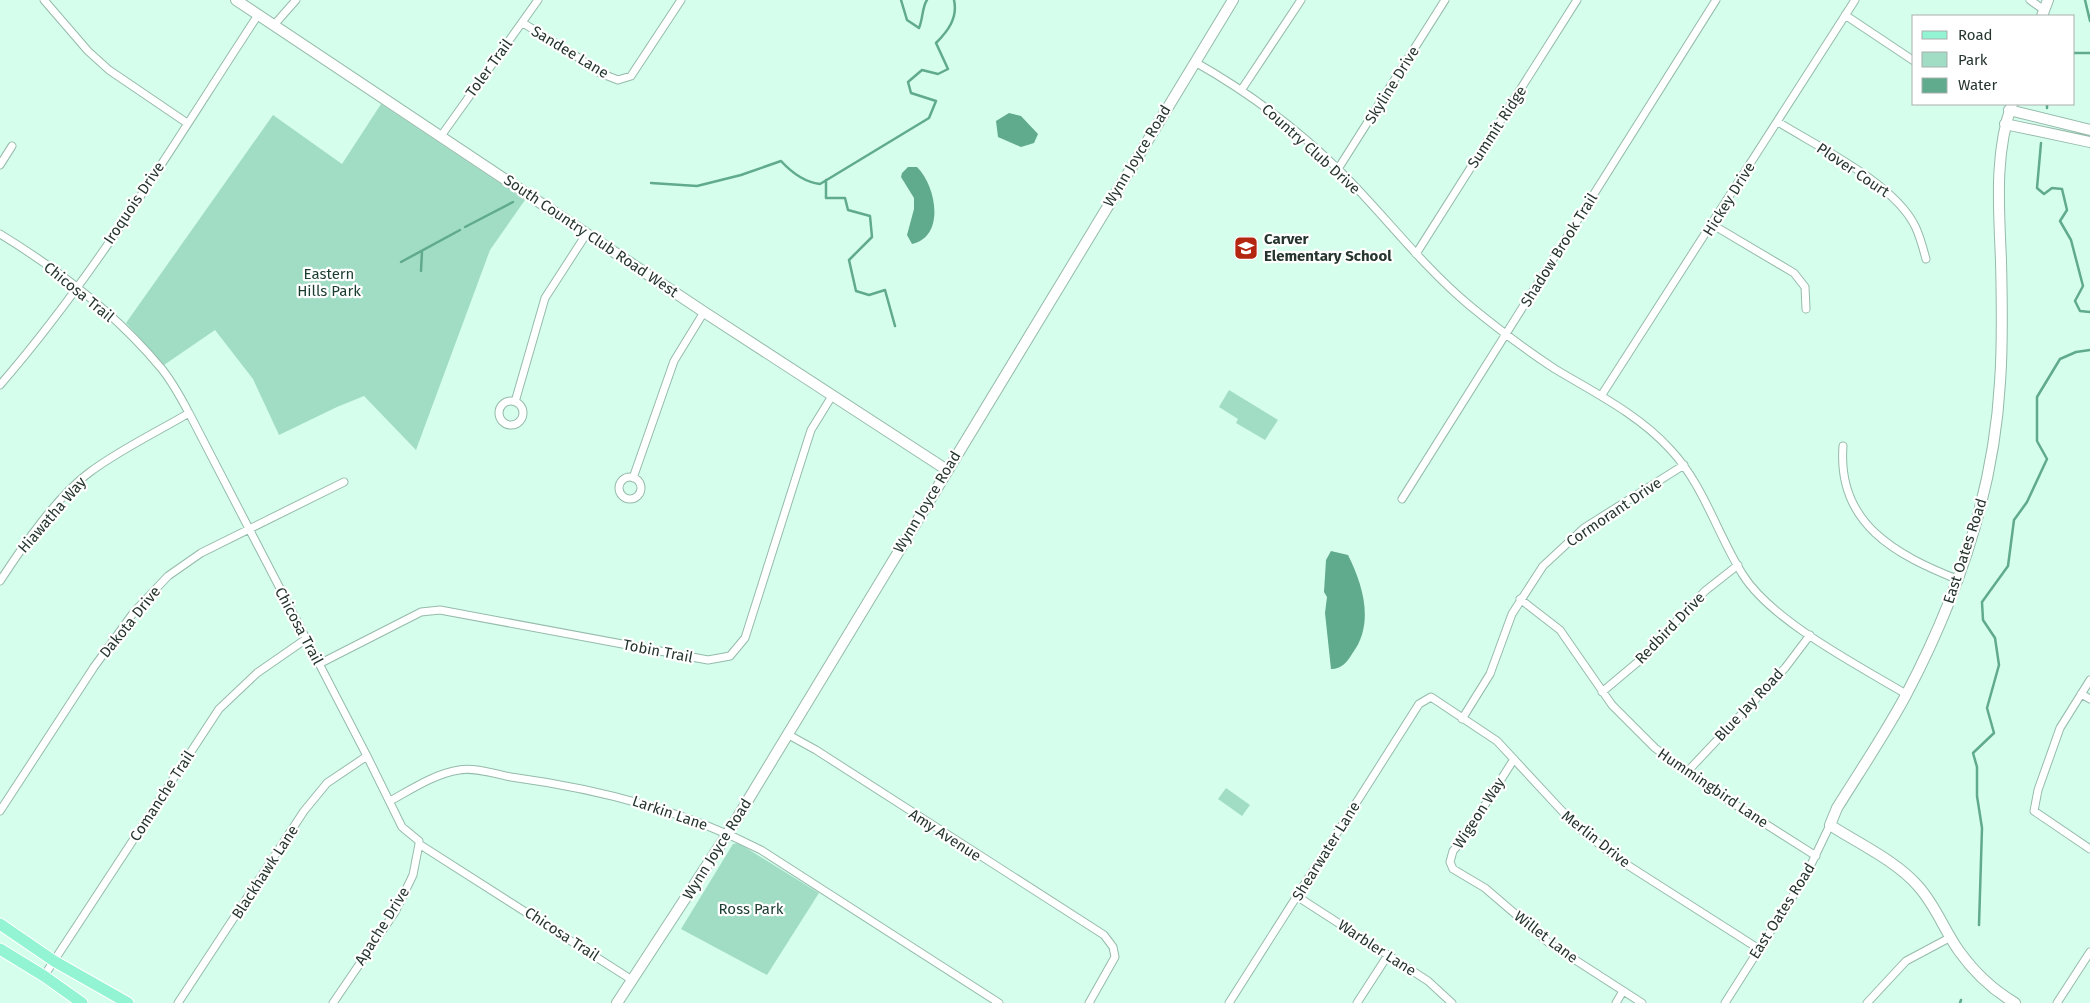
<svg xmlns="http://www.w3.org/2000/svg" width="2090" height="1003" font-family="'Fira Sans',sans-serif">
	<rect width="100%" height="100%" fill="#d6feec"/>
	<!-- green -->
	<path fill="#a1ddc4" d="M 381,104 L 525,200 L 490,250 L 416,450 L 364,396 L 337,407 L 279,435 L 253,379 L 215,330 L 164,365 L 126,323 L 273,115 L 342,164 Z
		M 1229,390 L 1278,420 L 1265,440 L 1236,423 L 1238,419 L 1219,407 Z
		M 1226,788 L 1250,805 L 1242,816 L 1218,799 Z
		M 738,843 L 819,893 L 767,975 L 681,929 L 733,844 Z"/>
	<!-- water -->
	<path fill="#60aa8d" d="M 1009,113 L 1021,116 L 1038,134 L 1034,143 L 1021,147 L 998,137 L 996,121 Z
		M 908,167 L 917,167 C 936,185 946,237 912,244 L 907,235 L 914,209 L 914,198 L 901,177 L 902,173 Z
		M 1331,551 L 1348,555 C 1363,585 1375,624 1352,654 C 1347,662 1342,669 1331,669 L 1325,613 L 1327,597 L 1324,592 L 1326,560 Z"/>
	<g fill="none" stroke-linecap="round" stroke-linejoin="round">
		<!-- stream -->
		<path stroke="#60aa8d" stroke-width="2.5" d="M 901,0 L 907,20 L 919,28 C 923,19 922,7 927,0
			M 2085,0 L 2090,21
			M 2074,53 L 2090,53
			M 2047,108 L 2047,104
			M 2041,143 L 2037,188 L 2044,194 L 2052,188 L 2062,189 L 2067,210 L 2060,221 L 2071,240 L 2083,286 L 2075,301 L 2080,311 L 2090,312
			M 826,180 L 826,198 L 845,198 L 848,210 L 870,216 L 872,237 L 849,260 L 856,291 L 869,295 L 885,290 L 895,326
			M 651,183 L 697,186 L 741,175 L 781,161 C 792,173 804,182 820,184 L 929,118 L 936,101 L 911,93 L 908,82 L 922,70 L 938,74 L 948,69 L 936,43 C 948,31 958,18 954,0
			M 465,227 L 513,202
			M 401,262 L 460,230
			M 421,271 L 422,251
			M 1979,925 L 1982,828 L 1977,796 L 1977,767 L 1973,753 L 1994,733 L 1987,708 L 1999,665 L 1995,638 L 1983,620 L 1982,602 L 2008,566 L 2014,520 L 2027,502 L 2047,459 L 2037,441 L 2037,397 L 2060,359 L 2076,352 L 2090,350
			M 1960,1003 L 1961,1000"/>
		<!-- street casing -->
		<g stroke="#95bbab" stroke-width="9">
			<path id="street" d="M 44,0 L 88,51 L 109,70 L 187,123
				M 2030,0 L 2044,10
				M 1845,15 L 1914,61
				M 523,23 L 576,56 L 600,73 L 618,80 L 631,76 L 681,0
				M 274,25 L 296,0
				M 1195,62 C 1248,92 1294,126 1338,169 C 1383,213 1421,265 1469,305 C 1497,328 1526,350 1555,369 C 1595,393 1638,414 1670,449 C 1704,485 1717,534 1743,575 C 1772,621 1859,666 1906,694
				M 1242,89 L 1301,0
				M 1778,122 C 1818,147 1894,183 1915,226 C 1920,236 1923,248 1926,259
				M 441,136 L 538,0
				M 0,165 L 12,146
				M 1338,169 L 1445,0
				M 1713,225 L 1794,273 L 1805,287 L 1806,309
				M 0,234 C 59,270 116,314 161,368 C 172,381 181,398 189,413 L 367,756 L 402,827 L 419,841 L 419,844 L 632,980
				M 1416,254 L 1577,0
				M 0,385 C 98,272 176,140 258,15
				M 1601,396 L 1855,0
				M499 413a12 12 0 1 1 24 0a12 12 0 1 1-24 0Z
				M 515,402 L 545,298 L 587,233
				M 1843,446 C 1837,524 1896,555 1959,580
				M619 488a11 11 0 1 1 22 0a11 11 0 1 1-22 0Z
				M 633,478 L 674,361 L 704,312
				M 1402,499 L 1716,0
				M 0,581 C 23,546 57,496 90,472 C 121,449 157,432 189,413
				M 1520,599 L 1560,630 L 1612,705 L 1655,748 L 1701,783 L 1816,856
				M 319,664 L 421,612 L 440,610 L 708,660 L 730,656 L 745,638 L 811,430 L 832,396
				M 2090,680 L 2060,728 L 2038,790 L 2034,811 L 2090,849
				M 1602,692 L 1639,661 L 1705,591 L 1738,565
				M 2081,694 L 2090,699
				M 1462,719 L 1490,674 L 1512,614 L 1543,566 L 1584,528 L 1684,465
				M 787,734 L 816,750 L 1104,935 L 1113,947 L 1115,957 L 1089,1003
				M 1514,759 L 1464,838 L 1453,851 L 1450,862 L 1453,869 L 1485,888 L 1549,943 L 1642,1003
				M 1686,773 L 1785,668 L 1810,635
				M 390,801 C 412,789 434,774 459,770 C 474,767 496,774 511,777 C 599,789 683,810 761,850 L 999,1003
				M 0,811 L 94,667 L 134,612 L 168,576 L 201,553 L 344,482
				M 1298,897 L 1428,981 L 1452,1003
				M 44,976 L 219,709 L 257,673 L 306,639
				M 178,1003 L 304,811 L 327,783 L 367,756
				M 333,1003 L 395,912 L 413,875 L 419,844
				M 1229,1003 L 1419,704 L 1431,697 L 1497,741 L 1576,826 L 1618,859 L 1759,949
				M 1357,1003 L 1388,955
				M 1616,1003 L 1623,991
				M 1725,1003 L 1805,877 L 1830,825
				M 1867,1003 L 1906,961 L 1951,937
				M 2057,1003 L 2090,952"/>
		</g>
		<!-- secondary casing -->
		<g stroke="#95bbab" stroke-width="12">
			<path id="secondary" d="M 236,0 L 704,312 L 947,470
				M 2042,16 L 2048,0
				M 2012,104 C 1994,154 1999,209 2001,261 C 2002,301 2003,342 2000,382 C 1994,492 1957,598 1906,695 C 1885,734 1860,771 1837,808 L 1830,825 C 1859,844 1895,860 1918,886 C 1936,906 1944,930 1959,951 C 1974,972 1993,990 2015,1003
				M 2009,110 L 2090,130
				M 2005,124 L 2090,142
				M 617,1003 L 728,833 L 1233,0"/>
		</g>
		<!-- primary casing -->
		<g stroke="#fff" stroke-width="13">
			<path id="primary" d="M 0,924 L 54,961 L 128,1003
				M 0,949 L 44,976 L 82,1003"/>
		</g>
		<!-- street -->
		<use href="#street" stroke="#fff" stroke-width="7"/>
		<!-- secondary -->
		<use href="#secondary" stroke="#fff" stroke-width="10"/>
		<!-- primary -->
		<use href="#primary" stroke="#93f4d4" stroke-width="11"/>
	</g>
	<!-- icons -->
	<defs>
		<g id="school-square" transform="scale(1.25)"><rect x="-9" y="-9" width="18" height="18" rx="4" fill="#b32710" stroke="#fff"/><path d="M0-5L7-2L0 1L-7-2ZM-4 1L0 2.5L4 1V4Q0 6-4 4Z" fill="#fff"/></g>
	</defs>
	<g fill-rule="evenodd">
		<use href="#school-square" x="1246" y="248"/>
	</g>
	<g text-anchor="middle" stroke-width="4.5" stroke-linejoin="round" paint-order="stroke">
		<!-- street labels -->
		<g font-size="15" fill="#26362f" stroke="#fff">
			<text transform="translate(570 52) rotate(31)" y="5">Sandee Lane</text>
			<text transform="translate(489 68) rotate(-54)" y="5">Toler Trail</text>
			<text transform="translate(1392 85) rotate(-58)" y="5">Skyline Drive</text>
			<text transform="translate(1497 127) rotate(-57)" y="5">Summit Ridge</text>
			<text transform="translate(1311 149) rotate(42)" y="5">Country Club Drive</text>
			<text transform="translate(1137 156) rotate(-59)" y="5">Wynn Joyce Road</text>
			<text transform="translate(1853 170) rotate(34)" y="5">Plover Court</text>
			<text transform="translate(1729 199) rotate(-58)" y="5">Hickey Drive</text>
			<text transform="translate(134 203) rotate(-56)" y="5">Iroquois Drive</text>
			<text transform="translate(591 236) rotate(34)" y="5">South Country Club Road West</text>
			<text transform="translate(1559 250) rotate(-58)" y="5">Shadow Brook Trail</text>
			<text transform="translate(79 292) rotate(39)" y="5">Chicosa Trail</text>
			<text transform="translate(927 502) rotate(-59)" y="5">Wynn Joyce Road</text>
			<text transform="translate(1614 512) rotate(-34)" y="5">Cormorant Drive</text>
			<text transform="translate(52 515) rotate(-49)" y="5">Hiawatha Way</text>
			<text transform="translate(1965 551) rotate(-72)" y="5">East Oates Road</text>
			<text transform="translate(130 622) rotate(-51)" y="5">Dakota Drive</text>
			<text transform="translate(299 626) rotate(62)" y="5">Chicosa Trail</text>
			<text transform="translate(1670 628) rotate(-46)" y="5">Redbird Drive</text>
			<text transform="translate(658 651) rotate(11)" y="5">Tobin Trail</text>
			<text transform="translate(1749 705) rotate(-47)" y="5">Blue Jay Road</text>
			<text transform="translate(1713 788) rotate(34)" y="5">Hummingbird Lane</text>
			<text transform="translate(162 796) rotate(-57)" y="5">Comanche Trail</text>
			<text transform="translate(670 813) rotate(19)" y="5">Larkin Lane</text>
			<text transform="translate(1479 813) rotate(-57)" y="5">Wigeon Way</text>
			<text transform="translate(945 835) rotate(33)" y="5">Amy Avenue</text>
			<text transform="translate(1596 839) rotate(38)" y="5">Merlin Drive</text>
			<text transform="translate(717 849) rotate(-58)" y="5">Wynn Joyce Road</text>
			<text transform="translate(1326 851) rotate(-58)" y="5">Shearwater Lane</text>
			<text transform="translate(265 872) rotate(-57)" y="5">Blackhawk Lane</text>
			<text transform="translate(1782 911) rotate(-58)" y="5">East Oates Road</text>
			<text transform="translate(382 926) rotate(-58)" y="5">Apache Drive</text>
			<text transform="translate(562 934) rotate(33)" y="5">Chicosa Trail</text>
			<text transform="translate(1546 937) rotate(37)" y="5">Willet Lane</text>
			<text transform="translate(1377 948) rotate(33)" y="5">Warbler Lane</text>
		</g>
		<!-- poi labels -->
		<g font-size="15" font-weight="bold" fill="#26362f" stroke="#fff" text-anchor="start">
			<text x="1264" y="244">Carver<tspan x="1264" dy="17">Elementary School</tspan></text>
		</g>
		<!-- park labels -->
		<g font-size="15" fill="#1a3d30" stroke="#fff">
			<text x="329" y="279">Eastern<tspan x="329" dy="17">Hills Park</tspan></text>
			<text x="751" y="914">Ross Park</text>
		</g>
	</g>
	<!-- legend -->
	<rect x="1912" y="15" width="162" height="90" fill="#ffffff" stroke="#a8afac"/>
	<rect x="1922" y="31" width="25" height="8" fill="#93f4d4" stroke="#a8afac"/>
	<text x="1958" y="40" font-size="15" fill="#26362f">Road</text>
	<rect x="1922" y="52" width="25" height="15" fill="#a1ddc4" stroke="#a8afac"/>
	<text x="1958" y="65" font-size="15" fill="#26362f">Park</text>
	<rect x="1922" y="78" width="25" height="15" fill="#60aa8d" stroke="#a8afac"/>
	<text x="1958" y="90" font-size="15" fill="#26362f">Water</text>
</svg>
